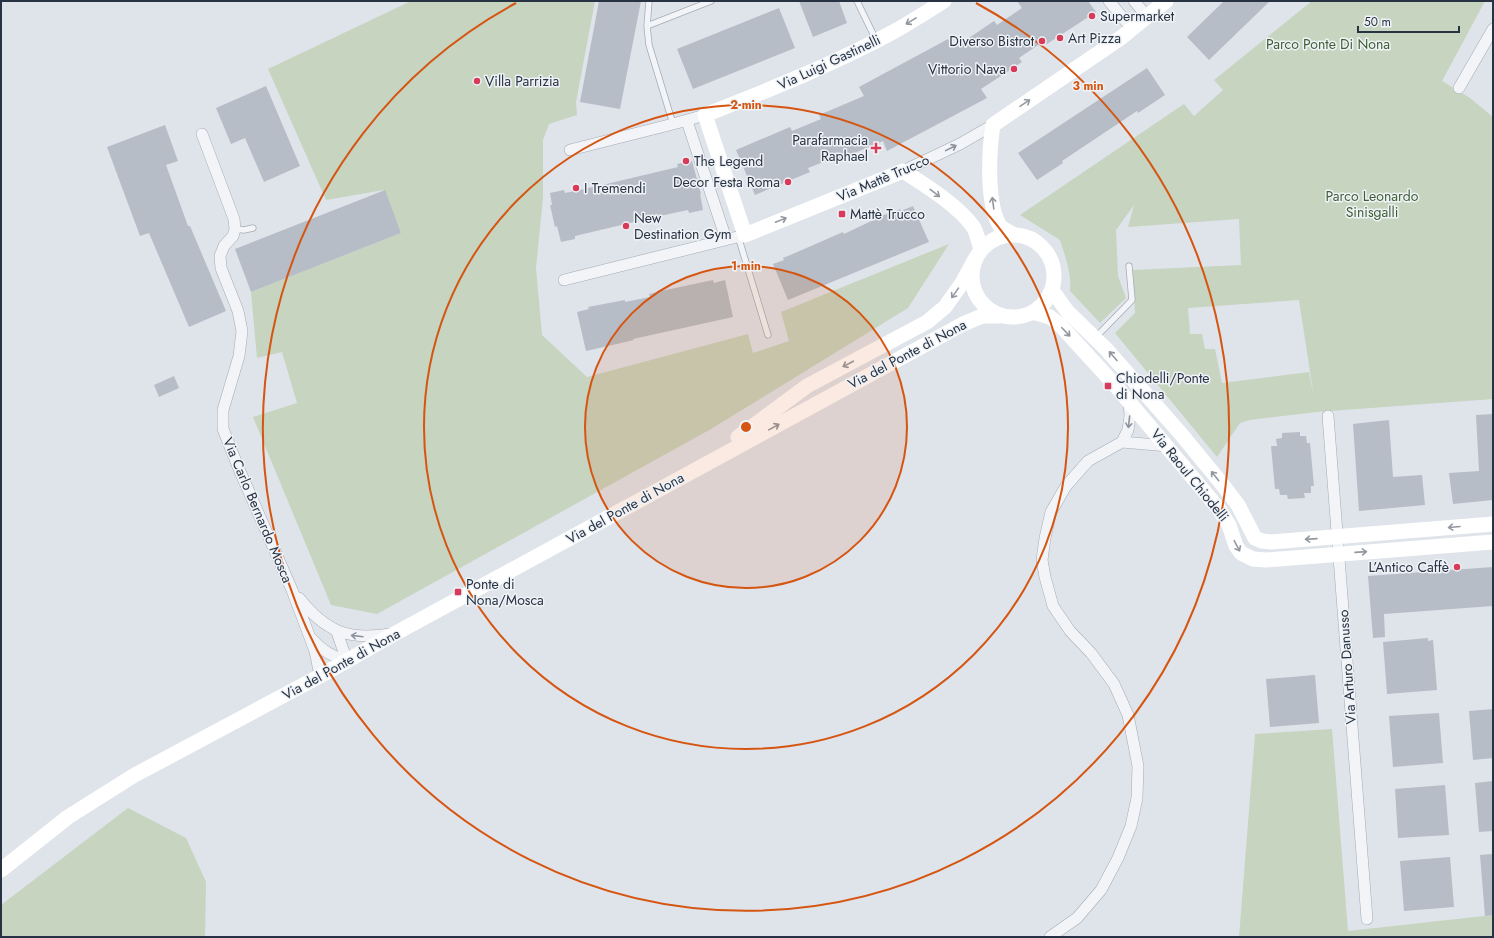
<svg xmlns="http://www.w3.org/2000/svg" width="1494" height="938" font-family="Jost,sans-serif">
	<rect width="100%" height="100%" fill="#dfe4ea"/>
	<!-- green -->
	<path fill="#c6d4c0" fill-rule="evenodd" d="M 411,1 L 595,1 L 576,102 L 577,115 L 549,124 L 543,140 L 543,198 L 536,268 L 542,335 L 587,377 L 748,334 L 753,353 L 789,341 L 781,312 L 949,244 L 908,308 L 711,429 L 377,614 L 331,605 L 253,417 L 297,403 L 282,352 L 257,358 L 251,292 L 401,233 L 384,190 L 326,200 L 268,69 Z
		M 1312,1 L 1485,1 L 1442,81 L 1470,98 L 1493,117 L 1493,399 L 1317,412 L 1250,420 L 1240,423 L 1217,457 L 1115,333 L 1135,313 L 1133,270 L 1241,265 L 1239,219 L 1128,227 L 1134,205 L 1116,230 L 1118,276 L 1126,298 L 1100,323 L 1070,291 C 1072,274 1065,256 1060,240 L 1020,215 L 1184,104 L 1194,116 L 1223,90 L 1214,80 ZM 1299,300 L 1314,398 L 1309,372 L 1222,383 L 1215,349 L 1205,349 L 1202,334 L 1190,334 L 1188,308 Z
		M 1332,729 L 1348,931 L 1493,915 L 1493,937 L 1239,937 L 1255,734 Z
		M 128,808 L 186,838 L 206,882 L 205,937 L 1,937 L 1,905 Z"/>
	<!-- building -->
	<path fill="#b6bdc7" d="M 599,1 L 641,1 L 620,109 L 580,102 Z
		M 799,1 L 839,1 L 847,23 L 813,37 Z
		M 1017,1 L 1088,1 L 1096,12 L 1047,44 L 1044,41 L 1019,58 L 1022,62 L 981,89 L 987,98 L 887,151 L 883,141 L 838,160 L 836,157 L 808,168 L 810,172 L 755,195 L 736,150 L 790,127 L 792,131 L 821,119 L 819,115 L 864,96 L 859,87 L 948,39 L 954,48 L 994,21 L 997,25 L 1022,8 Z
		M 1224,1 L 1270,1 L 1209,60 L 1187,37 Z
		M 779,8 L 795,48 L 693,89 L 677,49 Z
		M 1147,68 L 1165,95 L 1138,113 L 1137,111 L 1062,161 L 1063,163 L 1037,180 L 1018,153 Z
		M 266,86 L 300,166 L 264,182 L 245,138 L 231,144 L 216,108 Z
		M 165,125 L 178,161 L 166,165 L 188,226 L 190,226 L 226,311 L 189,327 L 149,233 L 140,236 L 107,147 Z
		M 692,161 L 701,194 L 700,194 L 703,210 L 689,213 L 688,210 L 655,217 L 575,236 L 575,239 L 561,242 L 557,226 L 555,227 L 550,205 L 552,205 L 550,193 L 564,190 L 565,193 L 598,186 L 678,167 L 677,164 Z
		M 385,190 L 401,233 L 251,292 L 235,249 Z
		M 913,206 L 929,242 L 788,300 L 773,264 L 784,260 L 783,258 L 795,253 L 843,232 L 844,234 L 884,215 L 900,209 L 901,211 Z
		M 713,280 L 714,283 L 725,280 L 733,317 L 633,339 L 634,340 L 586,351 L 577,312 L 589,309 L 588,307 L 625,300 L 625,302 L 650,297 L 649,294 L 666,290 Z
		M 174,376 L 179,388 L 159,397 L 154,385 Z
		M 1493,414 L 1493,500 L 1453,504 L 1449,473 L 1479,471 L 1476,415 Z
		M 1389,420 L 1393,477 L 1422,475 L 1425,505 L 1359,511 L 1353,424 Z
		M 1300,432 L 1300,436 L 1306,436 L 1307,443 L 1310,443 L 1314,486 L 1311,486 L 1311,493 L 1304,493 L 1305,498 L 1288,499 L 1287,495 L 1280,495 L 1279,489 L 1275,489 L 1271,446 L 1277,446 L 1276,439 L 1282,438 L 1282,433 Z
		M 1493,567 L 1493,606 L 1384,614 L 1385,637 L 1373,638 L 1368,576 Z
		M 1428,638 L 1428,641 L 1433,640 L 1437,690 L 1387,694 L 1383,642 Z
		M 1315,675 L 1319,723 L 1270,727 L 1266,679 Z
		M 1493,709 L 1493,758 L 1473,760 L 1469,711 Z
		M 1439,713 L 1443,763 L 1393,767 L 1389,716 Z
		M 1493,781 L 1493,831 L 1479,832 L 1475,783 Z
		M 1445,785 L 1449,835 L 1398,838 L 1395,789 Z
		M 1493,854 L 1493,915 L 1485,916 L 1480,855 Z
		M 1450,857 L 1454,907 L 1404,911 L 1400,861 Z"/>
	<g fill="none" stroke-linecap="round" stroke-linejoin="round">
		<!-- lane casing -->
		<g stroke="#a4abb4" stroke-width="7">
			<path id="lane" d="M 857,1 L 876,40
				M 647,26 L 649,1
				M 673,124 L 649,45 L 647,26 L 711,1
				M 235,229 L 244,230 L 253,228
				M 738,236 L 768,335
				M 1095,338 L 1132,300 L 1129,266"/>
		</g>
		<!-- street casing -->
		<g stroke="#a4abb4" stroke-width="12">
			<path id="street" d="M 1109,1 L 1132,29
				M 1134,1 L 1147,16
				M 1459,88 L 1493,29
				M 687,121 L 726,239
				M 202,134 L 234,219 L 235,229 L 233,236 L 224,246 L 220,256 L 221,268 L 238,311 L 242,331 L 239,356 L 223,410 L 223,429 L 239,469 L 292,590 L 315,651 L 320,676
				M 570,150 L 673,124 L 705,115
				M 903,171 L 960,144 L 993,125
				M 564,280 L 745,235
				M 1328,416 L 1367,919
				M 1122,442 L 1168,446
				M 299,598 C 325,631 348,641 390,634
				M 337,632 L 347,661
				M 312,639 C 321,650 333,657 347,661
				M 1050,937 L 1077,918 L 1101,890 L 1118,858 L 1131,826 L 1137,798 L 1138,766 L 1128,715 L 1114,684 L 1091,653 L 1070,631 L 1053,606 L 1045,577 L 1042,560 L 1045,538 L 1051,512 L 1066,486 L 1088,461 L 1122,442 L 1128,430 L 1130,416 L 1129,401"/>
		</g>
		<!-- lane -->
		<use href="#lane" stroke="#f2f4f8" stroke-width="5.5"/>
		<!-- street -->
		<use href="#street" stroke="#f2f4f8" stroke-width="11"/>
		<!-- secondary -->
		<path stroke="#fff" stroke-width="15" d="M 944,1 C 928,11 911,22 895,31 C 834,64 769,90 705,115 L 745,235 L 903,171 C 925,185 959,206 974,228 C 977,234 979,243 981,249
			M 1013,234 C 1009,232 1003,229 1000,226 C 986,204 989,150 993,125 L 1122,37 L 1166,1
			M972 276a41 41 0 1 1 82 0a41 41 0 1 1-82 0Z
			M 1052,290 L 1067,311 L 1106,349 L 1181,434 L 1222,484 L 1238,505 L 1255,538 L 1262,541 L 1271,542 L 1493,524
			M 1033,312 L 1050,317 L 1060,325 L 1115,385 L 1219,509 L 1229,525 L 1236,546 L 1241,553 L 1253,559 L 1266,560 L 1493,542
			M 738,437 L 807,386 L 927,322 L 945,307 L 962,283 L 975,259
			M 1,870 L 68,817 L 133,776 L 320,676 L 396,633 L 963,324 L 982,316 L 1000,316"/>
	</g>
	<!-- one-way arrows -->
	<defs><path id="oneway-shaft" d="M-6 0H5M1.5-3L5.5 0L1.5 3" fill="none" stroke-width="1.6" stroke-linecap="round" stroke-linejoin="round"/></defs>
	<g stroke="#9398a0">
		<use href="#oneway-shaft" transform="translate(911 21) rotate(149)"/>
		<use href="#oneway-shaft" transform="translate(1025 103) rotate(-34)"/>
		<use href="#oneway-shaft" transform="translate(935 193) rotate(38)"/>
		<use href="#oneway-shaft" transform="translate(993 203) rotate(-98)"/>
		<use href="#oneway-shaft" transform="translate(781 220) rotate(-22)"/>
		<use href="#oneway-shaft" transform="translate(955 293) rotate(125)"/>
		<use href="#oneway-shaft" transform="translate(1066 332) rotate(46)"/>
		<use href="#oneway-shaft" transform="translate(1113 356) rotate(-131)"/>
		<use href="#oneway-shaft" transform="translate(848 364) rotate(152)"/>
		<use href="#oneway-shaft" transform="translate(774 427) rotate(-29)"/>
		<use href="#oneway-shaft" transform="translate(1215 476) rotate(-129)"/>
		<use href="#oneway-shaft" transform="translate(1454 527) rotate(175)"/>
		<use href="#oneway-shaft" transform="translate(1311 539) rotate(176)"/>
		<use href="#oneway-shaft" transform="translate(1237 546) rotate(62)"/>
		<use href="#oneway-shaft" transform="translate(1361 552) rotate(-4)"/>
	</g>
	<g stroke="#8c939d">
		<use href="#oneway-shaft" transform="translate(951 148) rotate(-26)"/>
		<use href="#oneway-shaft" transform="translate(1129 422) rotate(96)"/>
		<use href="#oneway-shaft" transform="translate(357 636) rotate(-173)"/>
	</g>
	<!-- distance rings -->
	<circle cx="746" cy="427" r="161" fill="#d55511" fill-opacity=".12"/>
	<g fill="none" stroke="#d55511" stroke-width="2">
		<circle cx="746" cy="427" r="161"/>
		<circle cx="746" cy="427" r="322"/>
		<path d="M976 3A483 483 0 1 1 516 3"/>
	</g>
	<!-- markers -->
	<g fill="#d83b59" stroke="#eff3f7" stroke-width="1.5">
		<circle cx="1092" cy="16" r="4"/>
		<circle cx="1060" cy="38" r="4"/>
		<circle cx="1042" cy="41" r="4"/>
		<circle cx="1014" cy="69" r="4"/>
		<circle cx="477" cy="81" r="4"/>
		<path d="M874 142h4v4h4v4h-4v4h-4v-4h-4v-4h4z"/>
		<circle cx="686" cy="161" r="4"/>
		<circle cx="788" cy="182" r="4"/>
		<circle cx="576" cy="188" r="4"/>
		<rect x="838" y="210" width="8" height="8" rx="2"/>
		<circle cx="626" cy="226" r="4"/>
		<rect x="1104" y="382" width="8" height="8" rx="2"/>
		<circle cx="1457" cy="567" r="4"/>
		<rect x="454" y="588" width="8" height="8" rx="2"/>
	</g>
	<g text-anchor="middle" stroke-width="3" stroke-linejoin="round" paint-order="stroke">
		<!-- poi labels -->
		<g font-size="14" fill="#273242" stroke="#eff3f7" text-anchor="start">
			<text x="1100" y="21">Supermarket</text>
			<text x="1068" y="43">Art Pizza</text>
			<text x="1034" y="46" text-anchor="end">Diverso Bistrot</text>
			<text x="1006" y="74" text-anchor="end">Vittorio Nava</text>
			<text x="485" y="86">Villa Parrizia</text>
			<text x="868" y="145" text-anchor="end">Parafarmacia<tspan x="868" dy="16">Raphael</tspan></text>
			<text x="694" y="166">The Legend</text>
			<text x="780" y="187" text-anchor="end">Decor Festa Roma</text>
			<text x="584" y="193">I Tremendi</text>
			<text x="850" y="219">Mattè Trucco</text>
			<text x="634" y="223">New<tspan x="634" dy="16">Destination Gym</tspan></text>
			<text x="1116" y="383">Chiodelli/Ponte<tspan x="1116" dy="16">di Nona</tspan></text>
			<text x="1449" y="572" text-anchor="end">L’Antico Caffè</text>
			<text x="466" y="589">Ponte di<tspan x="466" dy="16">Nona/Mosca</tspan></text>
		</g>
		<!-- park labels -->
		<g font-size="14" fill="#3d5f33" stroke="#eff3f7">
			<text x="1328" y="49">Parco Ponte Di Nona</text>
			<text x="1372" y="201">Parco Leonardo<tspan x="1372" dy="16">Sinisgalli</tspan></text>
		</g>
		<!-- street labels -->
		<g font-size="14" fill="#273242" stroke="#eff3f7">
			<text transform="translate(829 62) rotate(-25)" y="5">Via Luigi Gastinelli</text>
			<text transform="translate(883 178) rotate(-23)" y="5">Via Mattè Trucco</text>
			<text transform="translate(907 354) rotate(-28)" y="5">Via del Ponte di Nona</text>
			<text transform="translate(1190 475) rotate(51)" y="5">Via Raoul Chiodelli</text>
			<text transform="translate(625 508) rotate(-29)" y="5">Via del Ponte di Nona</text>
			<text transform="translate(258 510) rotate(67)" y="5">Via Carlo Bernardo Mosca</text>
			<text transform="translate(341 664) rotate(-29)" y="5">Via del Ponte di Nona</text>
			<text transform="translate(1347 667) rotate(-94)" y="5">Via Arturo Danusso</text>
		</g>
	</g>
	<circle cx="746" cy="427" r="6" fill="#d55511" stroke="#eff3f7" stroke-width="2"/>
	<g font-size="12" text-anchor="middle" font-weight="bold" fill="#d55511" stroke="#eff3f7" stroke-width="3" stroke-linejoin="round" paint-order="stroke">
		<text x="1088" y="90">3 min</text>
		<text x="746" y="109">2 min</text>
		<text x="746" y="270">1 min</text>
	</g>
	<!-- border -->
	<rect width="1494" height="938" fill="none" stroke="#273242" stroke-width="4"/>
	<!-- scale -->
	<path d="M1358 26v6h101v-6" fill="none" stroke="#273242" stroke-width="2"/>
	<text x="1364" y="26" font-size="12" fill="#273242" stroke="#eff3f7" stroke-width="3" paint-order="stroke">50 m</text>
</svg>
